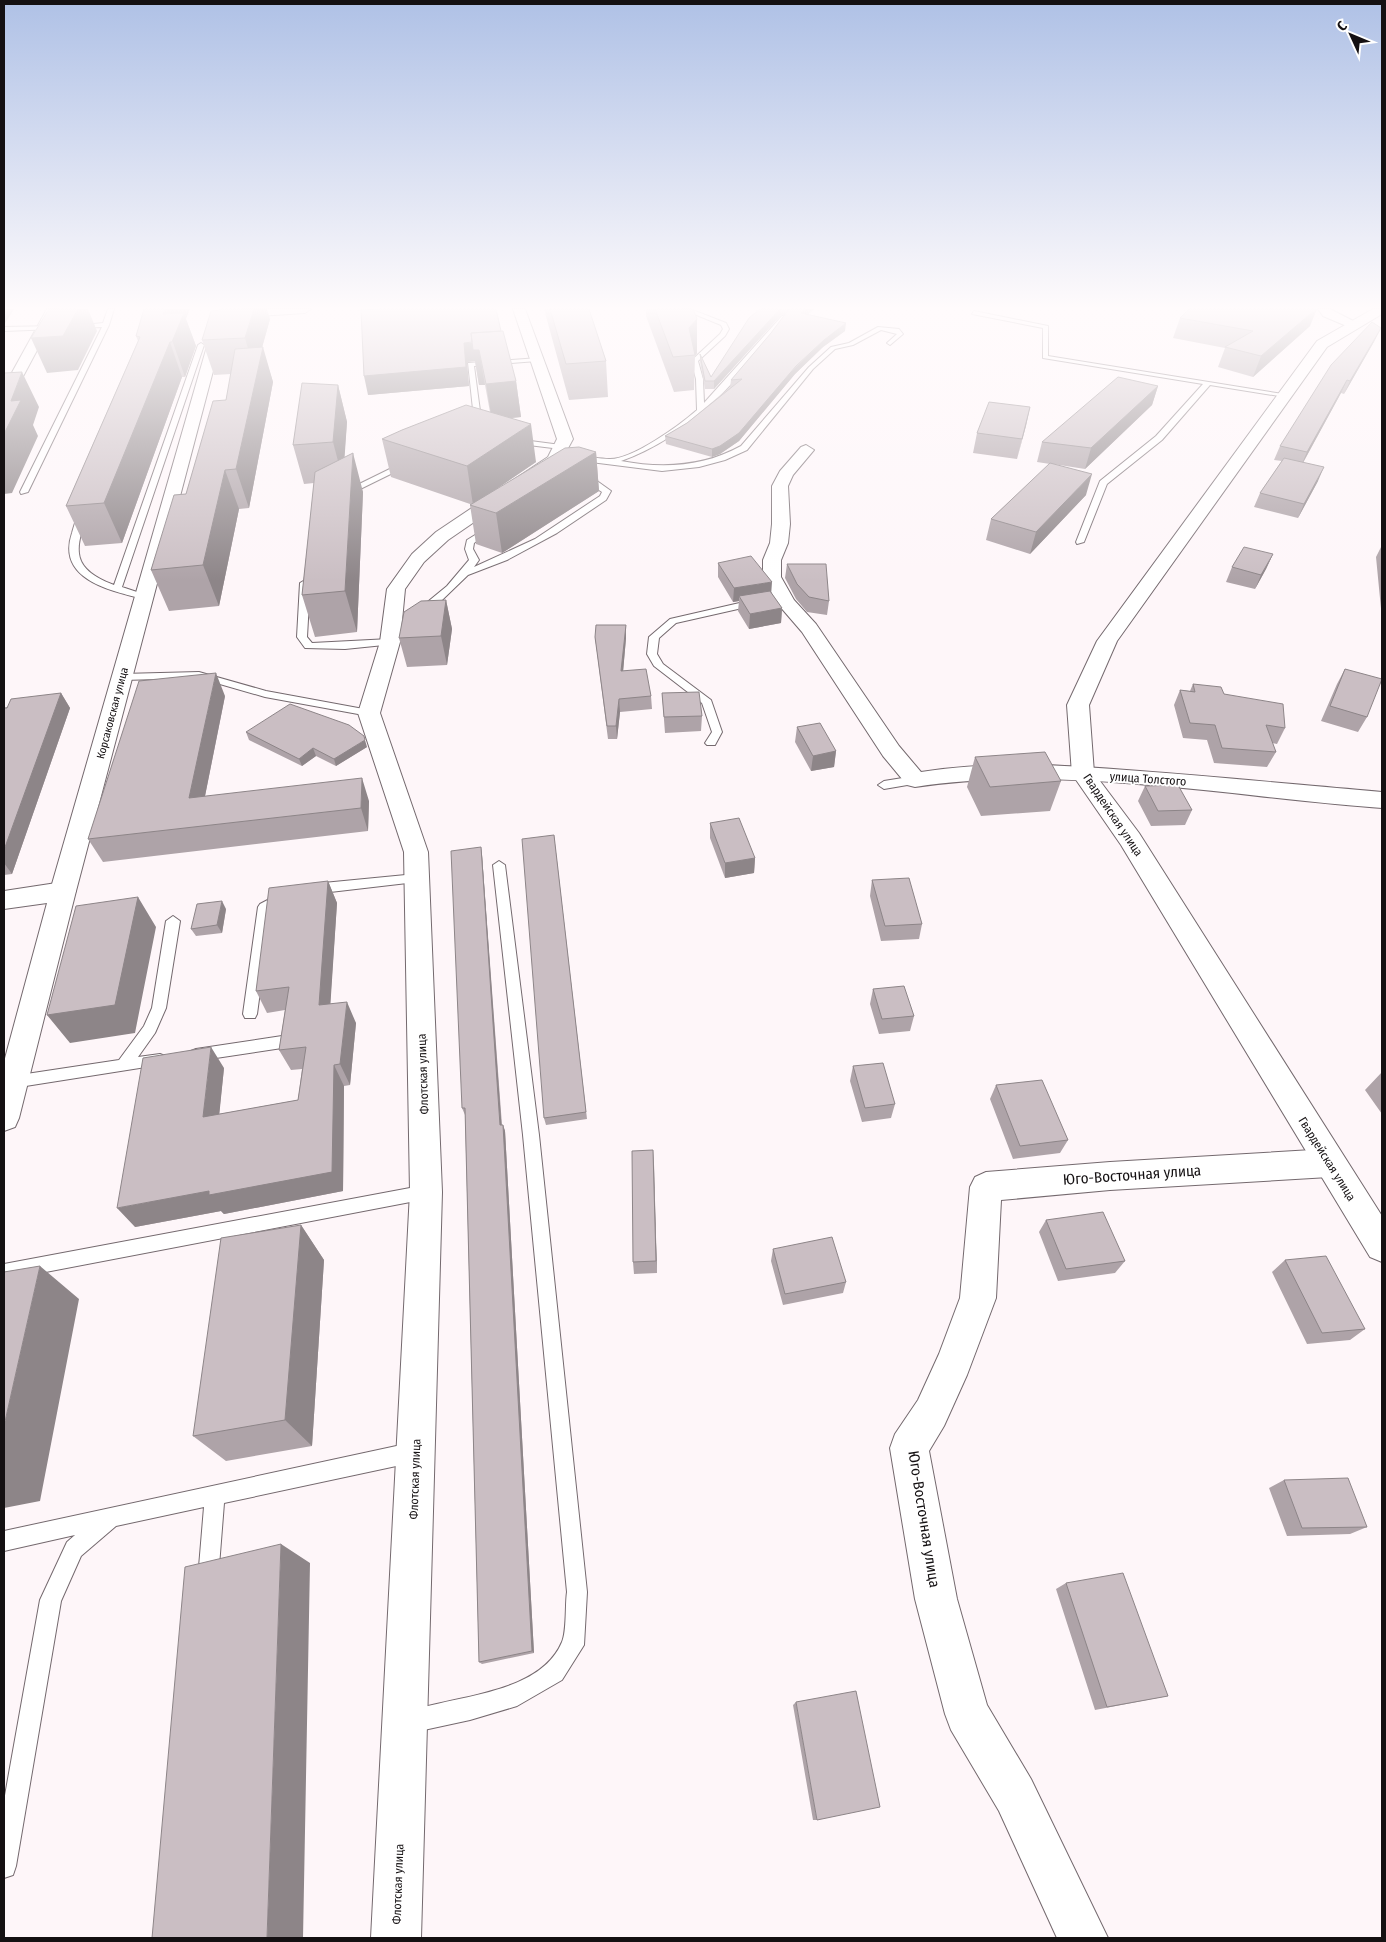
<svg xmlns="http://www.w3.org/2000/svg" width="1386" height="1942" font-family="'Fira Sans Condensed',sans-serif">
	<rect width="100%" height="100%" fill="#fef6f9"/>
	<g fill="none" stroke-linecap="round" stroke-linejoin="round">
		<!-- service casing -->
		<g stroke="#74696e" stroke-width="2">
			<path id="service" d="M 108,309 L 114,309 L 109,325 L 28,492 L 21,494 L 20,492 L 102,327 L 77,328 L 74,326 L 103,323 Z
				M 682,309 L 690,309 L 726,323 L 729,329 L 725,336 L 698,361 L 703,379 L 704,403 L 782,316 L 787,317 C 740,377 694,435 621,461 C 663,469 703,467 741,446 L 809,367 L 831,347 L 849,343 L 878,327 L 899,329 L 903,334 L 890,345 L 887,343 L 897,334 L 881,330 L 853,345 L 835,349 L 813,369 L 747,450 L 725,460 L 699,467 L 662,471 L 575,460 L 575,456 L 578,456 C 588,456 599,459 609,459 C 632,460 680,425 697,410 L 696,379 L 691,361 L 720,334 L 723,329 L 721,325 Z
				M 974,311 L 1048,326 L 1048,356 L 1289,395 L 1285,397 L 1210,385 L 1162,440 L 1107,484 L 1084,542 L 1077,544 L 1076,542 L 1100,481 L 1156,436 L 1203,384 L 1043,358 L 1043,328 L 972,314 Z
				M 57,326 L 55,329 L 4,331 L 4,327 Z
				M 201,343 L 204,345 L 122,587 L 149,596 L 144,599 C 112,591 56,580 72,533 C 74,526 77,513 84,510 L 88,513 C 74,550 71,569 114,585 L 198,345 Z
				M 539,358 L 537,361 L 474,366 L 482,426 L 475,428 L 468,363 Z
				M 515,439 L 561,445 L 565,447 L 561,449 L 512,443 L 512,439 Z
				M 404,462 L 411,464 L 348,495 L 341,493 Z
				M 578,478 L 597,481 L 611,491 L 606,500 L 557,533 L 507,560 L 468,575 L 440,602 L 425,613 L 419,613 L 419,609 L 447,586 L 469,560 L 465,549 L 467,540 L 488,527 L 495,529 L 474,543 L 473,549 L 479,560 L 474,567 L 535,539 L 600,496 L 602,492 L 591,485 L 578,482 Z
				M 305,580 L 310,583 L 307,637 L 312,643 L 390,639 L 394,640 L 394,644 L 345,649 L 305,648 L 297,637 L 300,583 Z
				M 757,599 L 762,602 L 760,604 L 676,623 L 659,638 L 657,654 L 663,664 L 711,700 L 722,732 L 715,745 L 707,745 L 705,743 L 712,732 L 702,703 L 654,666 L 647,654 L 649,637 L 670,619 Z
				M 199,672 L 266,691 L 369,710 L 374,713 L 369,716 L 265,697 L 199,678 L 122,680 L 117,677 L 122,674 Z
				M 915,776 L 921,780 L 919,783 L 884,789 L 878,785 L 884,781 Z
				M 499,861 L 505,865 L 539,1135 L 587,1592 L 584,1645 L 562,1680 L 517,1706 L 470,1720 L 410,1733 L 402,1730 L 399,1722 L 402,1714 C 448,1695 539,1697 562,1642 C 567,1631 565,1605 567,1592 L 523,1135 L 493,865 Z
				M 416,874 L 422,878 L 416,882 L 313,894 L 307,889 L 313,884 Z
				M 283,892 L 289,897 L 271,909 L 257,1014 L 255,1018 L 245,1018 L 243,1014 L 258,907 L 260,904 Z
				M 173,916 L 180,921 L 166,1008 L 155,1033 L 138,1057 L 160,1054 L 165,1056 L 167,1060 L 165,1064 L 13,1088 L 8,1086 L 5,1082 L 8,1078 L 13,1076 L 119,1060 L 144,1026 L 152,1008 L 166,921 Z
				M 282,1036 L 287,1038 L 289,1042 L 287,1046 L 282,1048 L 196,1061 L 191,1059 L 189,1055 L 191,1051 L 196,1049 Z
				M 426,1185 L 432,1187 L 434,1192 L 432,1197 L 426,1199 L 4,1280 L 4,1264 Z
				M 415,1442 L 422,1445 L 425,1452 L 422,1459 L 415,1462 L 224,1503 L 218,1579 L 215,1586 L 208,1589 L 201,1586 L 198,1579 L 204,1507 L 116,1526 L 81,1556 L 61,1601 L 16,1866 L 13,1875 L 4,1878 L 4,1801 L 40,1600 L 67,1542 L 75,1535 L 4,1551 L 4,1531 Z"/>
		</g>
		<!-- minor casing -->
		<g stroke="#74696e" stroke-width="2">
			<path id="minor" d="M 47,309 L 59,309 L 11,399 L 4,403 L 4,387 Z
				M 513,309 L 525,309 L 573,439 L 560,463 L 448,540 L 424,562 L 405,589 L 400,642 L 380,713 L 428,852 L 442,1192 L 421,1938 L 371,1938 L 410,1192 L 404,852 L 358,713 L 380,642 L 387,589 L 412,554 L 436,532 L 548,457 L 557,439 Z
				M 1318,309 L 1330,309 L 1359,324 L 1353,328 L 1349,327 L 1323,316 Z
				M 806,445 L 814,450 L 793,475 L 788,486 L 790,524 L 788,543 L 781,560 L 781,577 L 794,600 L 816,624 L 899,746 L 921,772 C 994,760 1067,765 1140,771 C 1221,777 1301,785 1382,792 L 1382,808 C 1231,797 1065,764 915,787 L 907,785 L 883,756 L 802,632 L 777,603 L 763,577 L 763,560 L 770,543 L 772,524 L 772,486 L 780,471 L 801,447 Z
				M 1329,1149 L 1340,1153 L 1345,1163 L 1340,1173 L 1329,1177 L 1110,1190 L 1001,1200 L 996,1298 L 967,1375 L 944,1426 L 929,1451 L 957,1599 L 987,1705 L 1031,1779 L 1108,1938 L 1057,1938 L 999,1811 L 951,1730 L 945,1714 L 915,1599 L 890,1448 L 895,1434 L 918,1400 L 939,1354 L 960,1298 L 970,1187 L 975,1177 L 986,1172 L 1110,1162 Z"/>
		</g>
		<!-- tertiary casing -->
		<g stroke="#74696e" stroke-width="2">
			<path id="tertiary" d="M 257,309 L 311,309 L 305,313 L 227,318 L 76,891 L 72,897 L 63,900 L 54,897 L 50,891 L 216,315 L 222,311 Z"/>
		</g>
		<!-- secondary casing -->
		<g stroke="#74696e" stroke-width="2">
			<path id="secondary" d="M 1373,309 L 1382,309 L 1382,314 L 1327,347 L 1117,641 L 1089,705 L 1094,773 L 1139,833 L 1382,1216 L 1382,1262 L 1370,1257 L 1121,845 L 1072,774 L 1067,705 L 1097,641 L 1317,341 Z
				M 63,882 L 72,885 L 76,891 L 19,1118 L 15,1127 L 4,1131 L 4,1062 L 47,903 L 4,909 L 4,891 Z"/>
		</g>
		<!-- service -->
		<use href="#service" fill="#fff" fill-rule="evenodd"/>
		<!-- minor -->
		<use href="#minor" fill="#fff" fill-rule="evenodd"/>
		<!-- tertiary -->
		<use href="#tertiary" fill="#fff" fill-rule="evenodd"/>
		<!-- secondary -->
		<use href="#secondary" fill="#fff" fill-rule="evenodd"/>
	</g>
	<!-- wall -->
	<path fill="#aea3a8" d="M 544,309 L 589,309 L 606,361 L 608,397 L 569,400 Z
		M 646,309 L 693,309 L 697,353 L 695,356 L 694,390 L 674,392 L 646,316 Z
		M 760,309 L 814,309 L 807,315 L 845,331 L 823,347 L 795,374 L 739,441 L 720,454 L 712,457 L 666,444 L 665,436 L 687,423 L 730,387 L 731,380 L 771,333 L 784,315 L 781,315 L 714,389 L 705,389 L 700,362 L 700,354 L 711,377 Z
		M 1180,318 L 1310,326 L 1253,377 L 1218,367 L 1225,348 L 1173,338 Z
		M 186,319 L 196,346 L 185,377 L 182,377 L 122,543 L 85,546 L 66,506 L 138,341 L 136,336 Z
		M 270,319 L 262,347 L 273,382 L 249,508 L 239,509 L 219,606 L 169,611 L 151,570 L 186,494 L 226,400 L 231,374 L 214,375 L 202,340 Z
		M 501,331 L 516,381 L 521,417 L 512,418 L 536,462 L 498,488 L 596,452 L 599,491 L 502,553 L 476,544 L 470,505 L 470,504 L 391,477 L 382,439 L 490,412 L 485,385 L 479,385 L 475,361 L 467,362 L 469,386 L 368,395 Z
		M 1375,340 L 1344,394 L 1341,393 L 1303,463 L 1318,481 L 1298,518 L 1254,507 L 1260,493 L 1282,461 L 1274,460 L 1280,446 Z
		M 338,385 L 347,422 L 344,458 L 363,492 L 357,632 L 315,637 L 302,595 L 314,483 L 304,484 L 293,445 Z
		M 1158,386 L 1152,405 L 1085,469 L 1053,464 L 1086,495 L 1030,554 L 986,540 L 991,519 L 1050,464 L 1037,462 L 1042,442 Z
		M 1030,407 L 1017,459 L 973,453 L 977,433 Z
		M 1382,545 L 1382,619 L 1376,557 Z
		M 1273,554 L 1266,569 L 1255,589 L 1226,582 L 1232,567 Z
		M 718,563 L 771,593 L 782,608 L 781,623 L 749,629 L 738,611 L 739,601 L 733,602 L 718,577 Z
		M 787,564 L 829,601 L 827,615 L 807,612 L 796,599 L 785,578 Z
		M 446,600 L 452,629 L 447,665 L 407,667 L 399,638 Z
		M 626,625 L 626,638 L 623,671 L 651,696 L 652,709 L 620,712 L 617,739 L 608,739 L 595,637 Z
		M 1345,669 L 1367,717 L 1358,732 L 1321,721 L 1337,684 Z
		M 1193,684 L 1224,694 L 1285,728 L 1277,744 L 1272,743 L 1276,752 L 1267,767 L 1214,763 L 1207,740 L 1183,738 L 1174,705 L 1180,690 L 1190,691 Z
		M 61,693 L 70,708 L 12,874 L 4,875 L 4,708 Z
		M 662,693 L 702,716 L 701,731 L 665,733 Z
		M 225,696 L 205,796 L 369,801 L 368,831 L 103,862 L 88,839 Z
		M 797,727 L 836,751 L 834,767 L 811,771 L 795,742 Z
		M 246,732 L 367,747 L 336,766 L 316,756 L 302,766 L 249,740 Z
		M 975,757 L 1061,781 L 1050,811 L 981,816 L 967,787 Z
		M 1145,786 L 1192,810 L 1185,825 L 1151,826 L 1138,801 Z
		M 710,823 L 755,858 L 754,873 L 725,878 L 710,838 Z
		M 554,835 L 587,1119 L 546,1125 L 544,1118 Z
		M 481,847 L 482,855 L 502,1125 L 503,1125 L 505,1131 L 534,1653 L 482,1664 L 479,1662 L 465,1115 L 462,1108 Z
		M 872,880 L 922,924 L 919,939 L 881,941 L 870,896 Z
		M 328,881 L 337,903 L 330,1004 L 356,1023 L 350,1085 L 344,1086 L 343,1191 L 224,1214 L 221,1211 L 135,1227 L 224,1068 L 219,1114 L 298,1100 L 302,1069 L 291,1070 L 279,1050 L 285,1010 L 267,1013 L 256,991 Z
		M 226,909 L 222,933 L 196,936 L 191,929 Z
		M 873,989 L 914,1016 L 910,1031 L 879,1034 L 870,1004 Z
		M 853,1066 L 895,1104 L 891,1118 L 862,1122 L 850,1081 Z
		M 1382,1072 L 1382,1114 L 1365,1090 Z
		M 996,1085 L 1068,1140 L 1060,1153 L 1013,1159 L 990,1099 Z
		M 653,1150 L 657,1273 L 634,1274 L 633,1262 Z
		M 1046,1220 L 1125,1261 L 1115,1273 L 1058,1281 L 1039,1232 Z
		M 301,1225 L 324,1260 L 312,1446 L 226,1461 L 193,1436 Z
		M 773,1249 L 846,1282 L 843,1293 L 783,1305 L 771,1261 Z
		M 1285,1260 L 1365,1329 L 1350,1340 L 1307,1344 L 1272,1272 Z
		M 1284,1480 L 1367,1527 L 1350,1534 L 1287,1536 L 1269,1488 Z
		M 1066,1583 L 1168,1696 L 1095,1710 L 1056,1589 Z
		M 796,1702 L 817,1820 L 813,1820 L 793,1705 Z"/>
	<!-- shaded-wall -->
	<path fill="#8d8588" d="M 4,309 L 14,309 L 4,325 Z
		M 78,309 L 88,309 L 97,331 L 78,370 L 47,373 L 31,338 Z
		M 165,309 L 190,309 L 186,319 L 196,346 L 185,377 L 163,314 Z
		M 254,309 L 267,309 L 270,319 L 255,373 L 245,338 Z
		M 780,309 L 781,309 L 781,315 L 714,389 L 714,381 Z
		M 806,309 L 814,309 L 800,321 L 801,313 Z
		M 1316,309 L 1317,309 L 1310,326 L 1253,377 L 1261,356 Z
		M 697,319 L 697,353 L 695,356 L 689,328 Z
		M 846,323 L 845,331 L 823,347 L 795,374 L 739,441 L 720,454 L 712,457 L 712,449 L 824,340 Z
		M 1381,328 L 1375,340 L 1344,394 L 1350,381 Z
		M 502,340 L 479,350 L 485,385 L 479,385 L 475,361 L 467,362 L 469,386 L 368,395 L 364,376 L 464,343 Z
		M 170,342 L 182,377 L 122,543 L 104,503 Z
		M 263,347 L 273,382 L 249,508 L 236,469 Z
		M 22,372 L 39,407 L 33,425 L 38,436 L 12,493 L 4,494 L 4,434 L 11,401 Z
		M 1347,380 L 1341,393 L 1301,466 L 1307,452 Z
		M 516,381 L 521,417 L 492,420 L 486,384 Z
		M 338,385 L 347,422 L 343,480 L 333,442 Z
		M 1158,386 L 1152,405 L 1085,469 L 1091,448 Z
		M 1030,407 L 1026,426 L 1017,459 Z
		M 531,424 L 536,462 L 473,505 L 467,466 Z
		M 596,452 L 599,491 L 502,553 L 496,513 Z
		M 353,453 L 363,492 L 357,632 L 345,591 Z
		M 1324,467 L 1318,481 L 1298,518 L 1304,504 Z
		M 225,470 L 239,509 L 219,606 L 203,565 Z
		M 1092,474 L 1086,495 L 1030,554 L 1036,532 Z
		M 1273,554 L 1266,569 L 1255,589 L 1261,575 Z
		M 772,582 L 771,596 L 739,596 L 739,601 L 733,602 L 734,588 Z
		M 446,600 L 452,629 L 447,665 L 441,636 Z
		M 782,608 L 781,623 L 749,629 L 750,614 Z
		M 626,625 L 626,638 L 622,684 L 621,671 Z
		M 216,673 L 225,696 L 200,821 L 189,798 Z
		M 61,693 L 70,708 L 12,874 L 4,863 L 4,850 Z
		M 619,699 L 620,712 L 617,739 L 616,726 Z
		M 365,740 L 367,747 L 336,766 L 334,759 Z
		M 313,748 L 316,756 L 302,766 L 299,759 Z
		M 836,751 L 834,767 L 811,771 L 813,756 Z
		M 362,778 L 369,801 L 368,831 L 361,808 Z
		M 481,847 L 482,855 L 502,1132 L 500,1125 Z
		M 755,858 L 754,873 L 725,878 L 725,863 Z
		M 328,881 L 337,903 L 329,1026 L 319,1005 Z
		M 138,897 L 156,927 L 135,1033 L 70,1043 L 47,1015 Z
		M 222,901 L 226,909 L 222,933 L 217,925 Z
		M 347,1002 L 356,1023 L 350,1085 L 340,1064 Z
		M 211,1047 L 224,1068 L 217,1137 L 203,1117 Z
		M 334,1065 L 344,1086 L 343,1191 L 224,1214 L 221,1211 L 135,1227 L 117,1208 L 209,1191 Z
		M 503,1125 L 505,1131 L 534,1653 L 532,1651 Z
		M 653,1150 L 654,1164 L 657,1273 L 656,1261 Z
		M 301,1225 L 324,1260 L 312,1446 L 285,1420 Z
		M 40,1266 L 79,1299 L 40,1501 L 4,1508 L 4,1426 Z
		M 281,1544 L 310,1563 L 303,1938 L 267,1938 Z"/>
	<!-- building -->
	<path fill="#cabec3" stroke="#8d8588" d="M 49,309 L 78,309 L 63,336 L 31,338 Z
		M 144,309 L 165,309 L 163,314 L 184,313 L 172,342 L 170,342 L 104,503 L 66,506 L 140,337 L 136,336 Z
		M 220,309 L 254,309 L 245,338 L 202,340 L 211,311 L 220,310 Z
		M 381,309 L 496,309 L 501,331 L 471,333 L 472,342 L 464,343 L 466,367 L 364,376 L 361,310 Z
		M 550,309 L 589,309 L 606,361 L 566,364 Z
		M 655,309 L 693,309 L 697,319 L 689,328 L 695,355 L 673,357 Z
		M 760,309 L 780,309 L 714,381 L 705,381 L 700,354 L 711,377 L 749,318 Z
		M 789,309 L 806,309 L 801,313 L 846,323 L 824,340 L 796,366 L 739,433 L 720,446 L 712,449 L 665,436 L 687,423 L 742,379 L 731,380 L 771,333 Z
		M 1189,309 L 1316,309 L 1261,356 L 1225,347 L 1253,331 L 1180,318 Z
		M 1372,322 L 1381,328 L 1350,381 L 1347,380 L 1307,452 L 1280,446 L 1331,365 Z
		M 503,331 L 516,381 L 486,384 L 479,350 L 473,350 L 471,333 Z
		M 263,347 L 236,469 L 225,470 L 203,565 L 151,570 L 174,495 L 186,494 L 213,401 L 226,400 L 235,349 Z
		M 22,372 L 11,401 L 21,400 L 4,434 L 4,373 Z
		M 1118,377 L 1158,386 L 1091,448 L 1042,442 Z
		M 302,383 L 338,385 L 333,442 L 293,445 Z
		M 989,402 L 1030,407 L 1022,439 L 977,433 Z
		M 466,405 L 531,424 L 467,466 L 382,439 L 402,430 Z
		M 579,447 L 596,452 L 496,513 L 470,505 L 565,448 Z
		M 353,453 L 345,591 L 302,595 L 315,472 Z
		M 1284,458 L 1324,467 L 1304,504 L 1260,493 Z
		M 1050,463 L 1092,474 L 1036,532 L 991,519 Z
		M 1244,547 L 1273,554 L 1261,575 L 1232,567 Z
		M 751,556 L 772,582 L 734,588 L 718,563 Z
		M 787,564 L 826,564 L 829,601 L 809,597 L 797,584 Z
		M 770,591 L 782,608 L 750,614 L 739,596 Z
		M 446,600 L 441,636 L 399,638 L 404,612 L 421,601 Z
		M 596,625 L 626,625 L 621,671 L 646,669 L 651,696 L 619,699 L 616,726 L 607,726 L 595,637 Z
		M 1345,669 L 1382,679 L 1367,717 L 1330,706 Z
		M 216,673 L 189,798 L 362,778 L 361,808 L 88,839 L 139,681 Z
		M 1193,684 L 1221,687 L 1224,694 L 1283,704 L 1285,728 L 1266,725 L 1276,752 L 1222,748 L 1215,725 L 1190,723 L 1180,690 L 1195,692 Z
		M 699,692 L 702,716 L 664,717 L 662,693 Z
		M 61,693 L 4,850 L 4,708 L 7,708 L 11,699 Z
		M 290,704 L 349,725 L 364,736 L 365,740 L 334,759 L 313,748 L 299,759 L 246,732 Z
		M 820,723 L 836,751 L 813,756 L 797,727 Z
		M 1045,752 L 1061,781 L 990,787 L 975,757 Z
		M 1178,785 L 1192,810 L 1158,811 L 1145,786 Z
		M 739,818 L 755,858 L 725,863 L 710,823 Z
		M 554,835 L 586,1112 L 544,1118 L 522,839 Z
		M 481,847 L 500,1125 L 503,1125 L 532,1651 L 479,1662 L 465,1108 L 462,1108 L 451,851 Z
		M 909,878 L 922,924 L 885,926 L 872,880 Z
		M 328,881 L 319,1005 L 347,1002 L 340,1064 L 334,1065 L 332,1172 L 209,1195 L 209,1191 L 117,1208 L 143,1058 L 211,1047 L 203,1117 L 298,1100 L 306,1047 L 279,1050 L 289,987 L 256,991 L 269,888 Z
		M 138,897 L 115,1005 L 47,1015 L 76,906 Z
		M 222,901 L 217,925 L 191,929 L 197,904 Z
		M 904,986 L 914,1016 L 882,1019 L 873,989 Z
		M 883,1063 L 895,1104 L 865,1108 L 853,1066 Z
		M 1042,1080 L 1068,1140 L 1020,1146 L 996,1085 Z
		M 653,1150 L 656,1261 L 633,1262 L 632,1151 Z
		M 1103,1212 L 1125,1261 L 1066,1269 L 1046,1220 Z
		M 301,1225 L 285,1420 L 193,1436 L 221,1238 Z
		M 832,1237 L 846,1282 L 785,1294 L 773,1249 Z
		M 1326,1256 L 1365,1329 L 1322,1333 L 1285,1260 Z
		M 40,1266 L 4,1426 L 4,1272 Z
		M 1348,1478 L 1367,1527 L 1302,1528 L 1284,1480 Z
		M 281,1544 L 267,1938 L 152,1938 L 185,1567 Z
		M 1123,1573 L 1168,1696 L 1107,1707 L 1066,1583 Z
		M 856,1691 L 880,1807 L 817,1820 L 796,1702 Z"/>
	<!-- sky -->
	<linearGradient id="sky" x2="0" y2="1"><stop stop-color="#afc1e6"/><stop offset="0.53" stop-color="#fffbfc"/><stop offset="1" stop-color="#fffbfc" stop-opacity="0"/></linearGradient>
	<rect width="1386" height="581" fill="url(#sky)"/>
	<g text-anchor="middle" stroke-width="4" stroke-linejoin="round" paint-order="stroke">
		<!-- far-street labels -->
		<g font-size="11" fill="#141012" stroke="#fff">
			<text transform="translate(112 713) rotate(-75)" y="4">Корсаковская улица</text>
		</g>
		<!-- street labels -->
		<g font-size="12" fill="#141012" stroke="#fff">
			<text transform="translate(1148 779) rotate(4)" y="4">улица Толстого</text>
			<text transform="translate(1113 815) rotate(56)" y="4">Гвардейская улица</text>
			<text transform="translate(423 1074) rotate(-92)" y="4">Флотская улица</text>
			<text transform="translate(1327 1159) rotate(58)" y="4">Гвардейская улица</text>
			<text transform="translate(415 1479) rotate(-88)" y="4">Флотская улица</text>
			<text transform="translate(398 1884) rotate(-88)" y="4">Флотская улица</text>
		</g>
		<!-- near-street labels -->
		<g font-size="15" fill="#141012" stroke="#fff">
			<text transform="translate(1132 1175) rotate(-4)" y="5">Юго-Восточная улица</text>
			<text transform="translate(924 1519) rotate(81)" y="5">Юго-Восточная улица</text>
		</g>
	</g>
	<!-- border -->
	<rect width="1386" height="1942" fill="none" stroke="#141012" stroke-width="10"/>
	<!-- north arrow -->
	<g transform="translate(1351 35) rotate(314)" stroke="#ffffff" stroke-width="4" paint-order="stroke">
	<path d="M0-4L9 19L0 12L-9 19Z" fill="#141012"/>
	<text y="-8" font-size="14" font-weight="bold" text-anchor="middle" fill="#141012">С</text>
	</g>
</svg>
